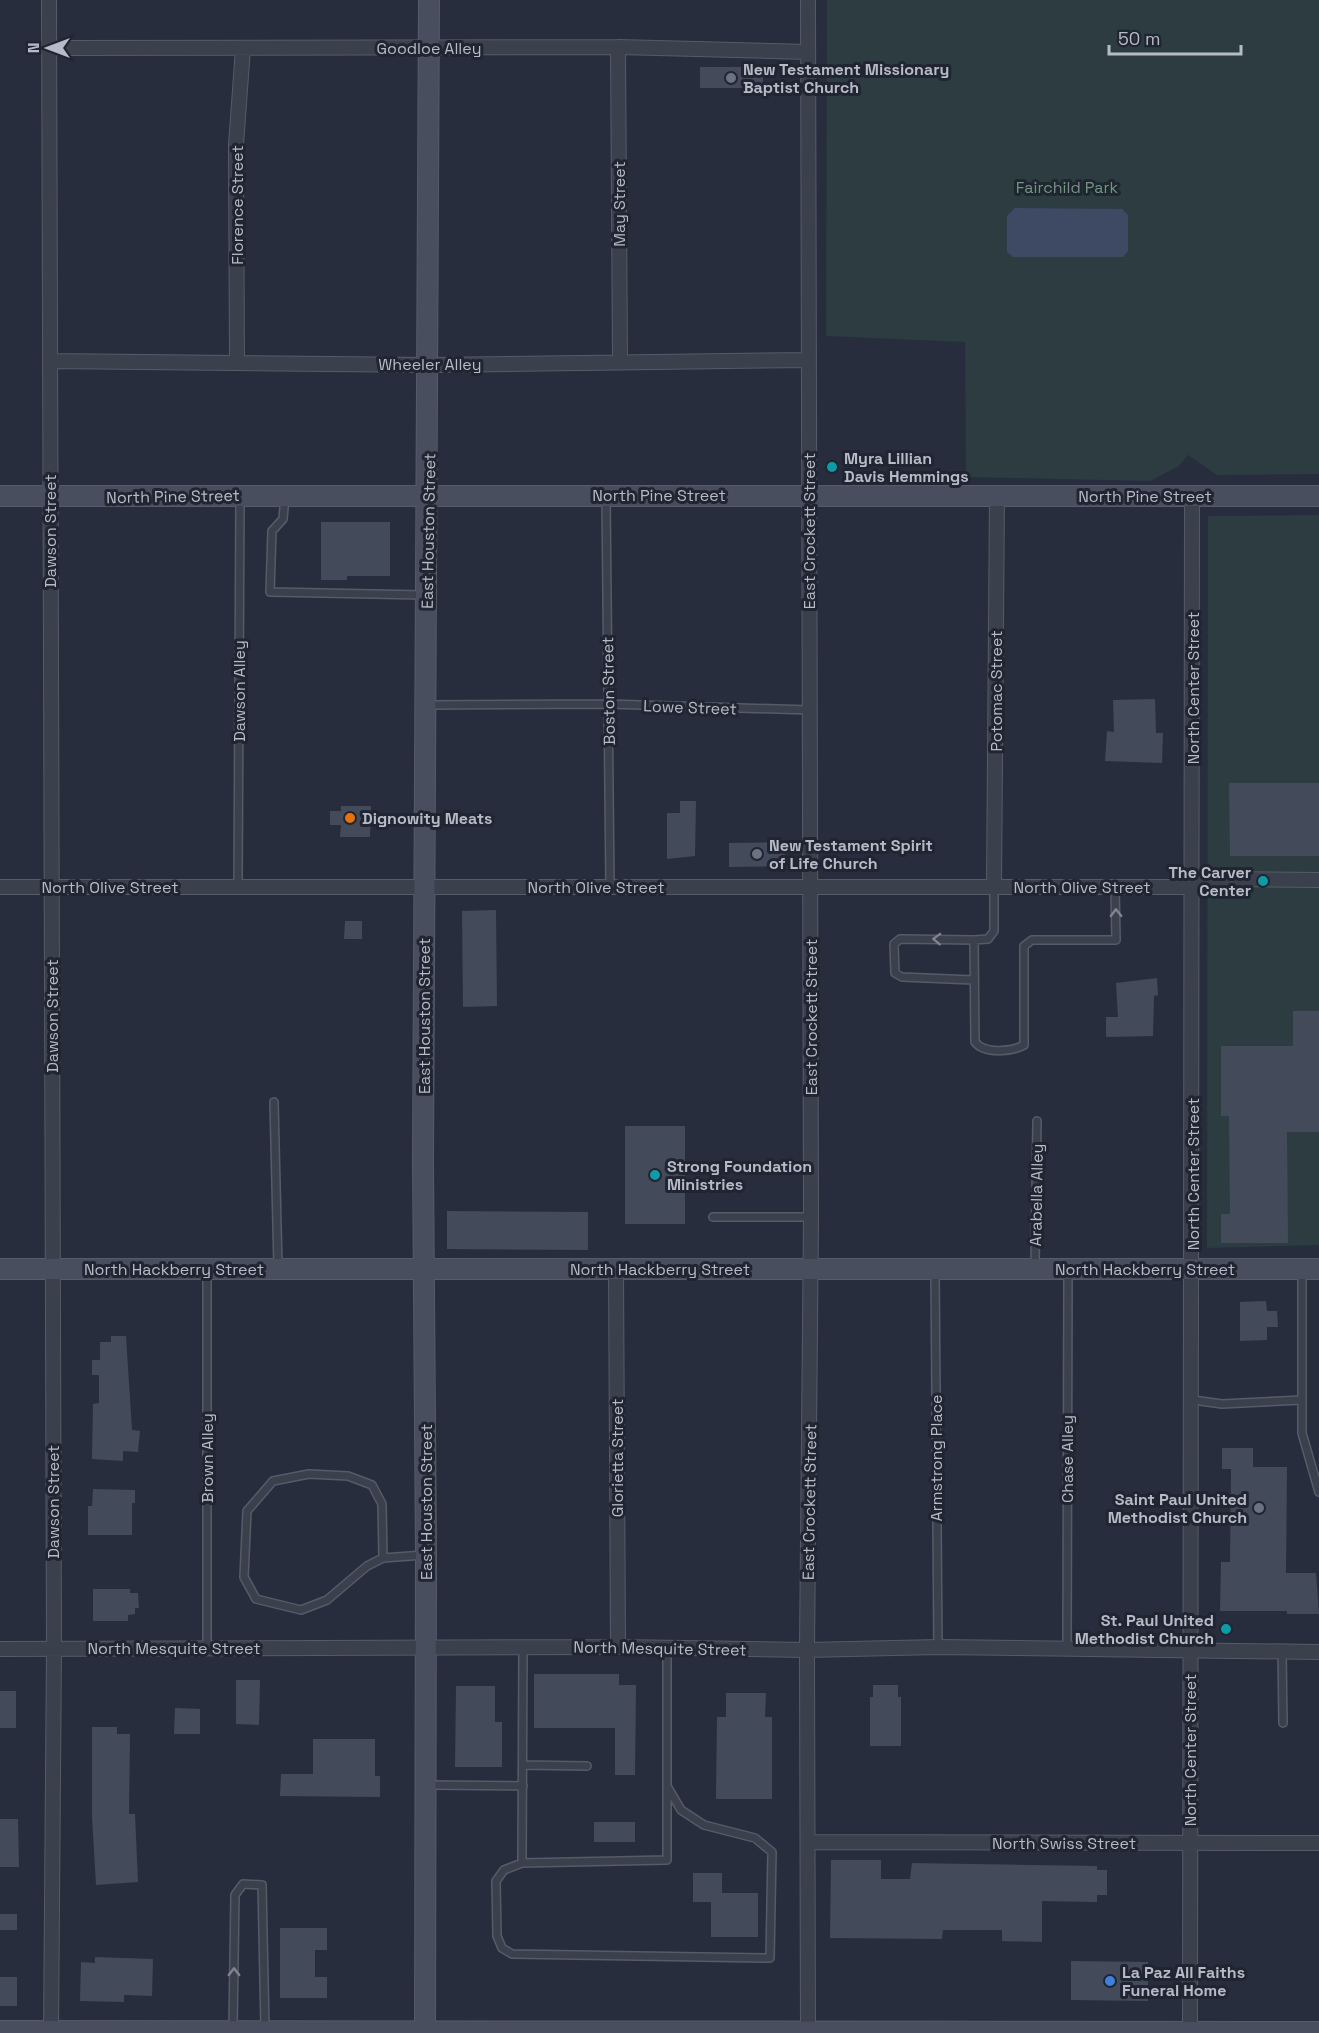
<svg xmlns="http://www.w3.org/2000/svg" width="1319" height="2033" font-family="'Space Grotesk',sans-serif">
	<rect width="100%" height="100%" fill="#272d3c"/>
	<!-- green -->
	<path fill="#2c3c41" d="M 827,0 L 1319,0 L 1319,474 L 1217,475 L 1188,455 L 1179,466 L 1150,481 L 966,477 L 965,342 L 826,336 Z
		M 1319,515 L 1319,1245 L 1207,1248 L 1208,516 Z"/>
	<!-- water -->
	<path fill="#3e4964" d="M 1015,208 L 1122,209 L 1128,215 L 1128,251 L 1123,257 L 1013,257 L 1007,252 L 1007,216 Z"/>
	<!-- building -->
	<path fill="#434b5b" d="M 700,67 L 763,67 L 763,88 L 700,88 Z
		M 321,522 L 390,522 L 390,576 L 347,576 L 347,580 L 321,580 Z
		M 1155,699 L 1156,733 L 1163,733 L 1162,763 L 1105,761 L 1107,731 L 1114,732 L 1113,700 Z
		M 1229,783 L 1319,783 L 1319,856 L 1230,856 Z
		M 680,801 L 696,801 L 695,856 L 667,859 L 667,813 L 680,813 Z
		M 341,806 L 371,806 L 370,837 L 340,837 L 341,825 L 330,825 L 330,811 L 341,811 Z
		M 785,842 L 785,866 L 729,867 L 729,843 Z
		M 496,910 L 497,1006 L 463,1007 L 462,911 Z
		M 345,921 L 362,921 L 362,939 L 344,939 Z
		M 1157,978 L 1158,995 L 1154,996 L 1153,1036 L 1106,1037 L 1106,1017 L 1118,1017 L 1116,983 Z
		M 1293,1011 L 1319,1011 L 1319,1132 L 1287,1132 L 1288,1243 L 1221,1243 L 1221,1214 L 1230,1214 L 1229,1116 L 1221,1116 L 1221,1046 L 1293,1046 Z
		M 625,1126 L 685,1126 L 685,1224 L 625,1224 Z
		M 447,1211 L 588,1212 L 588,1250 L 447,1249 Z
		M 1266,1301 L 1267,1311 L 1277,1311 L 1278,1327 L 1267,1327 L 1267,1340 L 1240,1341 L 1240,1302 Z
		M 111,1336 L 126,1336 L 132,1430 L 140,1431 L 138,1452 L 123,1451 L 123,1461 L 92,1459 L 93,1404 L 99,1403 L 99,1375 L 92,1375 L 92,1360 L 100,1360 L 100,1342 L 111,1342 Z
		M 1222,1448 L 1253,1448 L 1253,1467 L 1287,1467 L 1286,1573 L 1316,1573 L 1319,1614 L 1287,1614 L 1287,1611 L 1220,1611 L 1221,1562 L 1230,1562 L 1231,1469 L 1222,1469 Z
		M 93,1489 L 135,1490 L 135,1503 L 132,1503 L 132,1535 L 88,1535 L 88,1506 L 92,1506 Z
		M 93,1589 L 130,1589 L 130,1593 L 138,1593 L 139,1608 L 135,1608 L 135,1614 L 128,1615 L 128,1621 L 93,1621 Z
		M 534,1674 L 619,1674 L 619,1685 L 636,1685 L 635,1775 L 615,1775 L 615,1728 L 534,1728 Z
		M 236,1680 L 260,1680 L 259,1725 L 236,1724 Z
		M 873,1685 L 898,1685 L 898,1697 L 901,1697 L 901,1746 L 870,1746 L 870,1697 L 873,1697 Z
		M 456,1686 L 495,1686 L 495,1722 L 502,1722 L 502,1767 L 455,1767 Z
		M 0,1691 L 16,1691 L 16,1728 L 0,1728 Z
		M 726,1693 L 766,1693 L 765,1717 L 772,1717 L 772,1799 L 716,1799 L 717,1717 L 726,1717 Z
		M 175,1708 L 200,1709 L 200,1734 L 174,1734 Z
		M 92,1727 L 117,1727 L 117,1734 L 130,1734 L 129,1814 L 135,1814 L 138,1882 L 96,1885 L 92,1817 Z
		M 313,1739 L 375,1739 L 375,1776 L 380,1776 L 380,1797 L 280,1796 L 281,1774 L 313,1774 Z
		M 0,1819 L 18,1819 L 19,1867 L 0,1867 Z
		M 594,1822 L 635,1822 L 635,1842 L 594,1842 Z
		M 831,1860 L 881,1860 L 881,1879 L 910,1879 L 912,1863 L 1097,1866 L 1097,1870 L 1107,1870 L 1107,1895 L 1097,1895 L 1097,1902 L 1042,1901 L 1042,1942 L 1002,1941 L 1002,1930 L 943,1930 L 942,1939 L 830,1938 Z
		M 693,1873 L 722,1873 L 722,1893 L 758,1893 L 758,1937 L 711,1937 L 711,1902 L 693,1902 Z
		M 0,1914 L 17,1914 L 17,1930 L 0,1930 Z
		M 280,1928 L 327,1928 L 327,1950 L 315,1950 L 315,1977 L 327,1977 L 327,1998 L 280,1998 Z
		M 95,1957 L 153,1959 L 152,1996 L 124,1995 L 124,2002 L 80,2001 L 81,1962 L 95,1963 Z
		M 1071,1961 L 1148,1962 L 1148,2001 L 1071,2000 Z
		M 0,1977 L 17,1977 L 17,2006 L 0,2006 Z"/>
	<g fill="none" stroke-linecap="round" stroke-linejoin="round">
		<!-- lane casing -->
		<g stroke="#565b68" stroke-width="10">
			<path id="lane" d="M 285,497 L 283,519 L 272,531 L 270,592 L 424,595
				M 606,499 L 610,887
				M 426,705 L 608,704 L 810,710
				M 238,887 L 240,499
				M 994,887 L 994,931 L 988,939 L 974,940 L 975,1042 C 984,1054 1011,1052 1024,1045 L 1024,946 L 1032,940 L 1116,940 L 1115,887
				M 973,980 L 902,977 L 895,973 L 894,944 L 900,939 L 974,940
				M 274,1102 L 278,1267
				M 713,1217 L 811,1217
				M 1035,1266 L 1037,1121
				M 207,1272 L 207,1648
				M 935,1272 L 938,1647
				M 1302,1272 L 1302,1433 L 1319,1492
				M 1193,1400 L 1222,1404 L 1302,1400
				M 383,1558 L 382,1504 L 372,1485 L 348,1476 L 309,1474 L 273,1481 L 247,1511 L 244,1577 L 256,1599 L 301,1610 L 327,1600 L 367,1566 L 383,1558 L 424,1555
				M 1067,1650 L 1068,1271
				M 1282,1652 L 1283,1723
				M 523,1765 L 587,1766
				M 428,1785 L 523,1786
				M 667,1786 L 667,1860 L 522,1863 L 504,1870 L 496,1881 L 497,1936 L 502,1948 L 512,1954 L 770,1958 L 772,1852 L 755,1838 L 704,1825 L 681,1810 L 667,1786 L 667,1648
				M 522,1863 L 523,1647
				M 233,2028 L 235,1895 L 243,1884 L 262,1885 L 265,2028"/>
		</g>
		<!-- street casing -->
		<g stroke="#565b68" stroke-width="16">
			<path id="street" d="M 49,0 L 54,1648 L 51,2033
				M 808,0 L 811,1217 L 807,1650 L 808,2033
				M 618,47 L 620,361
				M 50,48 L 618,47 L 808,52
				M 51,361 L 428,365 L 809,360
				M 237,362 L 236,145 L 243,48
				M 0,887 L 1193,887 L 1217,879 L 1319,880
				M 994,887 L 997,496
				M 616,1269 L 618,1647
				M 0,1649 L 618,1647 L 807,1650 L 938,1647 L 1319,1652
				M 808,1842 L 1319,1843
				M 1190,2033 L 1192,496"/>
		</g>
		<!-- secondary casing -->
		<g stroke="#565b68" stroke-width="22">
			<path id="secondary" d="M 0,496 L 1319,496
				M 0,1269 L 1319,1269
				M 0,2031 L 1319,2032
				M 425,2033 L 426,1555 L 423,1160 L 429,0"/>
		</g>
		<!-- lane -->
		<use href="#lane" stroke="#3b404d" stroke-width="7"/>
		<!-- street -->
		<use href="#street" stroke="#3b404d" stroke-width="14"/>
		<!-- secondary -->
		<use href="#secondary" stroke="#494e5f" stroke-width="20"/>
	</g>
	<!-- one-way arrows -->
	<defs><path id="oneway-chevron" d="M-2-3.5L2.5 0L-2 3.5" fill="none" stroke-width="1.6" stroke-linecap="round" stroke-linejoin="round" transform="scale(1.5)"/></defs>
	<g stroke="#7f8491">
		<use href="#oneway-chevron" transform="translate(1116 913) rotate(-91)"/>
		<use href="#oneway-chevron" transform="translate(937 939) rotate(-178)"/>
		<use href="#oneway-chevron" transform="translate(234 1972) rotate(-90)"/>
	</g>
	<!-- markers -->
	<g fill="#6b7280" stroke="#202532" stroke-width="2">
		<circle cx="731" cy="78" r="6"/>
		<circle cx="757" cy="854" r="6"/>
		<circle cx="1259" cy="1508" r="6"/>
	</g>
	<g fill="#0f9aa8" stroke="#202532" stroke-width="2">
		<circle cx="832" cy="467" r="6"/>
		<circle cx="1263" cy="881" r="6"/>
		<circle cx="655" cy="1175" r="6"/>
		<circle cx="1226" cy="1629" r="6"/>
	</g>
	<circle fill="#e8710a" stroke="#202532" stroke-width="2" cx="350" cy="818" r="6"/>
	<circle fill="#3f7fe0" stroke="#202532" stroke-width="2" cx="1110" cy="1981" r="6"/>
	<g text-anchor="middle" stroke-width="6" stroke-linejoin="round" paint-order="stroke">
		<!-- street labels -->
		<g font-size="16" fill="#b7bbc8" stroke="#202532">
			<text x="429" y="54">Goodloe Alley</text>
			<text transform="translate(619 204) rotate(-90)" y="6">May Street</text>
			<text transform="translate(237 205) rotate(-90)" y="6">Florence Street</text>
			<text x="430" y="370">Wheeler Alley</text>
			<text x="659" y="501">North Pine Street</text>
			<text transform="translate(173 496) rotate(-1)" y="6">North Pine Street</text>
			<text x="1145" y="502">North Pine Street</text>
			<text transform="translate(50 531) rotate(-90)" y="6">Dawson Street</text>
			<text transform="translate(428 531) rotate(-89)" y="6">East Houston Street</text>
			<text transform="translate(809 531) rotate(-90)" y="6">East Crockett Street</text>
			<text transform="translate(1193 688) rotate(-90)" y="6">North Center Street</text>
			<text transform="translate(239 691) rotate(-90)" y="6">Dawson Alley</text>
			<text transform="translate(608 691) rotate(-91)" y="6">Boston Street</text>
			<text transform="translate(996 691) rotate(-90)" y="6">Potomac Street</text>
			<text transform="translate(690 707) rotate(2)" y="6">Lowe Street</text>
			<text x="110" y="893">North Olive Street</text>
			<text x="596" y="893">North Olive Street</text>
			<text x="1082" y="893">North Olive Street</text>
			<text transform="translate(52 1016) rotate(-90)" y="6">Dawson Street</text>
			<text transform="translate(424 1016) rotate(-90)" y="6">East Houston Street</text>
			<text transform="translate(811 1017) rotate(-90)" y="6">East Crockett Street</text>
			<text transform="translate(1193 1174) rotate(-90)" y="6">North Center Street</text>
			<text transform="translate(1036 1195) rotate(-89)" y="6">Arabella Alley</text>
			<text x="174" y="1275">North Hackberry Street</text>
			<text x="660" y="1275">North Hackberry Street</text>
			<text x="1145" y="1275">North Hackberry Street</text>
			<text transform="translate(207 1458) rotate(-90)" y="6">Brown Alley</text>
			<text transform="translate(617 1458) rotate(-90)" y="6">Glorietta Street</text>
			<text transform="translate(936 1458) rotate(-90)" y="6">Armstrong Place</text>
			<text transform="translate(1067 1459) rotate(-90)" y="6">Chase Alley</text>
			<text transform="translate(53 1502) rotate(-90)" y="6">Dawson Street</text>
			<text transform="translate(426 1502) rotate(-90)" y="6">East Houston Street</text>
			<text transform="translate(809 1502) rotate(-89)" y="6">East Crockett Street</text>
			<text x="174" y="1654">North Mesquite Street</text>
			<text transform="translate(660 1648) rotate(1)" y="6">North Mesquite Street</text>
			<text transform="translate(1190 1750) rotate(-90)" y="6">North Center Street</text>
			<text x="1064" y="1849">North Swiss Street</text>
		</g>
		<!-- poi labels -->
		<g font-size="16" font-weight="bold" fill="#b7bbc8" stroke="#202532" text-anchor="start">
			<text x="743" y="75">New Testament Missionary<tspan x="743" dy="18">Baptist Church</tspan></text>
			<text x="844" y="464">Myra Lillian<tspan x="844" dy="18">Davis Hemmings</tspan></text>
			<text x="362" y="824">Dignowity Meats</text>
			<text x="769" y="851">New Testament Spirit<tspan x="769" dy="18">of Life Church</tspan></text>
			<text x="1251" y="878" text-anchor="end">The Carver<tspan x="1251" dy="18">Center</tspan></text>
			<text x="667" y="1172">Strong Foundation<tspan x="667" dy="18">Ministries</tspan></text>
			<text x="1247" y="1505" text-anchor="end">Saint Paul United<tspan x="1247" dy="18">Methodist Church</tspan></text>
			<text x="1214" y="1626" text-anchor="end">St. Paul United<tspan x="1214" dy="18">Methodist Church</tspan></text>
			<text x="1122" y="1978">La Paz All Faiths<tspan x="1122" dy="18">Funeral Home</tspan></text>
		</g>
		<!-- park labels -->
		<g font-size="16" fill="#70967e" stroke="#202532">
			<text x="1067" y="193">Fairchild Park</text>
		</g>
	</g>
	<!-- north arrow -->
	<g transform="translate(48 48) rotate(270)" stroke="#202532" stroke-width="4.5" paint-order="stroke">
	<path d="M0-4.5L10 22L0 15L-10 22Z" fill="#b7bbc8"/>
	<text y="-9" font-size="16" font-weight="bold" text-anchor="middle" fill="#b7bbc8">N</text>
	</g>
	<!-- scale -->
	<path d="M1109 45v9h132v-9" fill="none" stroke="#b7bbc8" stroke-width="3"/>
	<text x="1118" y="45" font-size="18" fill="#b7bbc8" stroke="#202532" stroke-width="4.5" paint-order="stroke">50 m</text>
</svg>
